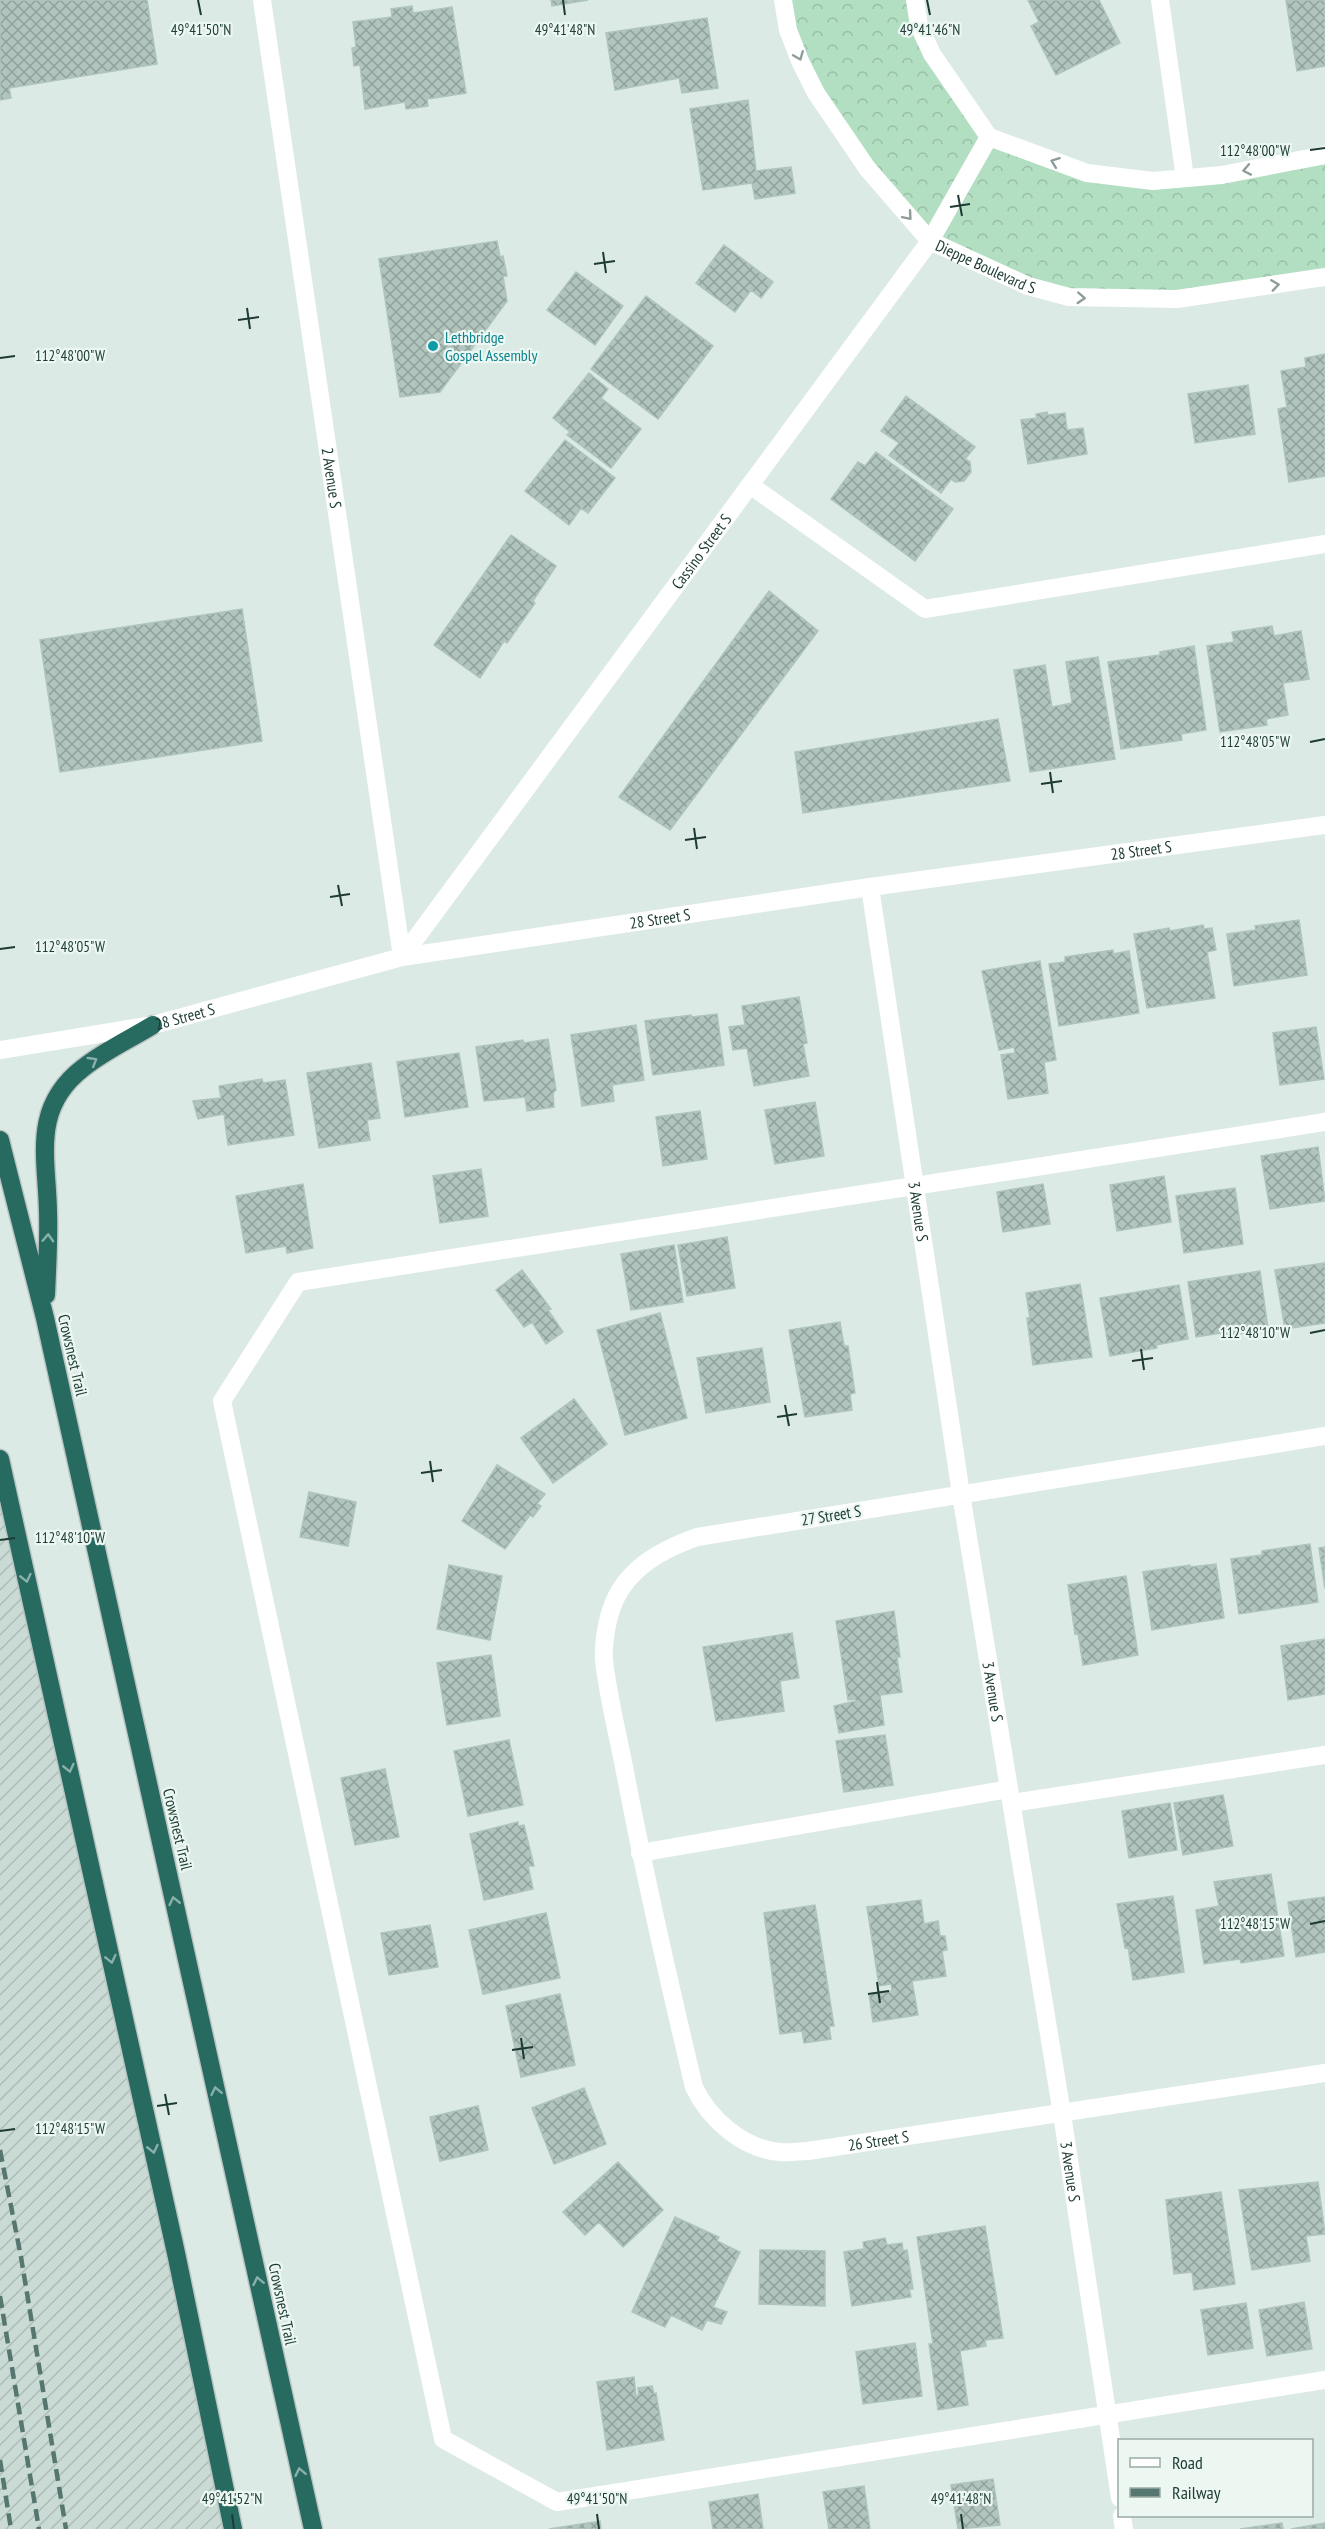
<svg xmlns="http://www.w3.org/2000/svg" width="1325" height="2529" font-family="'PT Sans Narrow',sans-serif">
	<defs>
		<pattern id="industrial-furrows" width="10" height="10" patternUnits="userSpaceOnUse" patternTransform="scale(1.5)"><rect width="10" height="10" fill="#cadad4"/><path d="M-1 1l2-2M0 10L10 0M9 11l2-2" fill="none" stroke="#adbcb7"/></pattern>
		<pattern id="forest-crowns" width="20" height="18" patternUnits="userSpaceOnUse" patternTransform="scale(1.5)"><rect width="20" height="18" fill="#b2dec1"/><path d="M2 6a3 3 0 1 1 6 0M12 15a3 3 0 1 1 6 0" fill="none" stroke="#99bfa6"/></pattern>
		<pattern id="building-cross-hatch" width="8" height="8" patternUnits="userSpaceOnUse" patternTransform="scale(1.5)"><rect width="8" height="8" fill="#b1c5be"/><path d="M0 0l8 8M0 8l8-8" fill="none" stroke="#8fa19b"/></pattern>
	</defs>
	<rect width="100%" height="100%" fill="#dceae5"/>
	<!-- industrial -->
	<path fill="url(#industrial-furrows)" d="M 0,1459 L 227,2529 L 0,2529 Z"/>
	<!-- forest -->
	<path fill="url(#forest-crowns)" d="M 783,0 L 915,0 L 919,26 L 989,136 L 1087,173 L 1153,181 L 1325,155 L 1325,277 L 1177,299 L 1069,297 L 930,241 L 816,93 Z"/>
	<!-- building -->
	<path fill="url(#building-cross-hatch)" stroke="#aec4bc" stroke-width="1.5" d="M 0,0 L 147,0 L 157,64 L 9,88 L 11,98 L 0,100 Z
		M 551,0 L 588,0 L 552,6 Z
		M 1028,0 L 1099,0 L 1120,43 L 1056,75 L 1031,26 L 1039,22 Z
		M 1286,0 L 1325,0 L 1325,66 L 1297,71 Z
		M 412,6 L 413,13 L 452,7 L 466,93 L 427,99 L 428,106 L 406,109 L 405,102 L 365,109 L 360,65 L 354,66 L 352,48 L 356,47 L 353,22 L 392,17 L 391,9 Z
		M 707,18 L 718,88 L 682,93 L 679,78 L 615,90 L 606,33 Z
		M 748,100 L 756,171 L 791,167 L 795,193 L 755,199 L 752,183 L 703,190 L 690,109 Z
		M 497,241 L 500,257 L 503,256 L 507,276 L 503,276 L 507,301 L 440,392 L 400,397 L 379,259 Z
		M 724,245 L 773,282 L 761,298 L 751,290 L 735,312 L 696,283 Z
		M 576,272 L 623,306 L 595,345 L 547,310 Z
		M 646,296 L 713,346 L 658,419 L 591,369 Z
		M 1325,354 L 1325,476 L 1289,482 L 1278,409 L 1287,407 L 1281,371 L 1306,367 L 1305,358 Z
		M 589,373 L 608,389 L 601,398 L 641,429 L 611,468 L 567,435 L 570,432 L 553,418 Z
		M 1248,385 L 1255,434 L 1195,443 L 1188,394 Z
		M 906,396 L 975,447 L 965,459 L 970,462 L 971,472 L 964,481 L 955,482 L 951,479 L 941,493 L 889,455 L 899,443 L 881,431 Z
		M 1047,412 L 1048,415 L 1065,413 L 1067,430 L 1083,428 L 1087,454 L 1028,464 L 1021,420 L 1037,418 L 1036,414 Z
		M 565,440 L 615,478 L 588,513 L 581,508 L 569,525 L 525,491 Z
		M 876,452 L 953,509 L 915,561 L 831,499 L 858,462 L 865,466 Z
		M 511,535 L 556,566 L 533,601 L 535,603 L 507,643 L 504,641 L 480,678 L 434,645 Z
		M 769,591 L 818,631 L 670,830 L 619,797 Z
		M 242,609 L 262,741 L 60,772 L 40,640 Z
		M 1272,626 L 1274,636 L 1301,631 L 1309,679 L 1283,683 L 1288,715 L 1266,719 L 1267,725 L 1220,732 L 1207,646 L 1234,642 L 1232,632 Z
		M 1194,646 L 1206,730 L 1181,734 L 1182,740 L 1121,749 L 1108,662 L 1160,655 L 1160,652 Z
		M 1098,657 L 1115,759 L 1030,772 L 1014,670 L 1045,665 L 1052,707 L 1072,703 L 1066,662 Z
		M 998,719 L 1010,781 L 803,813 L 795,752 Z
		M 1299,920 L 1307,975 L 1234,986 L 1227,934 L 1256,930 L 1255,926 Z
		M 1203,925 L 1204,929 L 1212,928 L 1216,950 L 1207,952 L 1215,998 L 1147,1008 L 1134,934 L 1169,928 L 1170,931 Z
		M 1113,950 L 1113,954 L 1129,951 L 1139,1013 L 1059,1026 L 1049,964 L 1065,962 L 1065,957 Z
		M 1040,961 L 1056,1060 L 1044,1062 L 1048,1093 L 1008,1099 L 1001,1055 L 1015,1053 L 1014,1047 L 999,1050 L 982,971 Z
		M 799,997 L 807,1043 L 803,1044 L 809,1076 L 754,1086 L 747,1048 L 733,1050 L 729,1027 L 745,1025 L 742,1006 Z
		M 717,1014 L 724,1065 L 653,1075 L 645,1021 L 691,1015 L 692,1017 Z
		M 636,1025 L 644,1080 L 612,1085 L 614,1101 L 582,1106 L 571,1035 Z
		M 1316,1027 L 1324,1079 L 1280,1085 L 1273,1033 Z
		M 548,1039 L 556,1090 L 553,1093 L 554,1107 L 527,1111 L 525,1097 L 484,1101 L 476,1047 L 523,1040 L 524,1043 Z
		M 459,1053 L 468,1107 L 405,1117 L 397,1062 Z
		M 371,1063 L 380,1118 L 367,1120 L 370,1140 L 319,1148 L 307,1073 Z
		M 262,1079 L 263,1083 L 285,1080 L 294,1135 L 228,1145 L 224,1114 L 198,1119 L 193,1101 L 221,1098 L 219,1086 Z
		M 815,1102 L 824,1156 L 775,1164 L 765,1110 Z
		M 700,1111 L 707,1159 L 663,1166 L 656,1117 Z
		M 1318,1147 L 1325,1201 L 1270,1209 L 1261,1156 Z
		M 481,1169 L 488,1216 L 440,1223 L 433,1176 Z
		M 1164,1176 L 1171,1222 L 1117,1231 L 1110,1185 Z
		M 303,1184 L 313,1248 L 287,1253 L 286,1246 L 246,1253 L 236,1196 Z
		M 1043,1184 L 1050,1224 L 1003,1232 L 997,1192 Z
		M 1235,1188 L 1243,1244 L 1184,1253 L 1176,1196 Z
		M 727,1237 L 735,1288 L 687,1296 L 678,1245 Z
		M 674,1245 L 683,1302 L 631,1310 L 621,1254 Z
		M 1325,1263 L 1325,1323 L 1285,1329 L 1275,1270 Z
		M 522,1270 L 551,1309 L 548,1310 L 563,1332 L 546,1344 L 532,1322 L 524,1327 L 496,1290 Z
		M 1260,1271 L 1268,1329 L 1221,1337 L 1221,1333 L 1196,1337 L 1188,1282 Z
		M 1080,1284 L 1092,1357 L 1033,1365 L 1027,1318 L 1030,1318 L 1026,1293 Z
		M 1179,1285 L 1188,1339 L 1156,1345 L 1157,1348 L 1110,1356 L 1100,1298 Z
		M 660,1313 L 687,1418 L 625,1435 L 597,1330 Z
		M 840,1322 L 844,1346 L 848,1346 L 855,1393 L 850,1394 L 852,1410 L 805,1417 L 789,1330 Z
		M 762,1348 L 770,1402 L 706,1413 L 697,1358 Z
		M 574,1399 L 607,1444 L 553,1483 L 521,1438 Z
		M 497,1465 L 545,1494 L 537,1504 L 541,1506 L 533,1517 L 530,1515 L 505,1549 L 462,1521 Z
		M 309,1492 L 356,1502 L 348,1546 L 300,1537 Z
		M 1310,1544 L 1318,1602 L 1239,1614 L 1231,1559 L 1262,1555 L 1262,1551 Z
		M 1325,1547 L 1325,1589 L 1319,1548 Z
		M 1216,1564 L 1224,1618 L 1152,1630 L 1143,1572 L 1190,1565 L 1190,1567 Z
		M 449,1565 L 502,1576 L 490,1640 L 437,1629 Z
		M 1126,1576 L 1138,1655 L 1083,1665 L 1078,1633 L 1075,1634 L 1068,1585 Z
		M 894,1611 L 900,1657 L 897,1657 L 902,1692 L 880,1695 L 884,1725 L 839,1733 L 834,1706 L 856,1701 L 855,1699 L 848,1700 L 836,1621 Z
		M 792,1633 L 799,1678 L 780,1681 L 784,1711 L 716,1721 L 703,1647 Z
		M 1325,1639 L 1325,1694 L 1288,1700 L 1281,1646 Z
		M 491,1655 L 500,1716 L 447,1725 L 437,1663 Z
		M 885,1735 L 893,1785 L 844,1792 L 836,1741 Z
		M 509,1740 L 523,1805 L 468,1816 L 454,1751 Z
		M 385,1769 L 399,1837 L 355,1845 L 341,1778 Z
		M 1223,1795 L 1233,1846 L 1183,1855 L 1174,1803 Z
		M 1170,1803 L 1177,1850 L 1129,1858 L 1122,1811 Z
		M 518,1822 L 518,1826 L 524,1825 L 534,1866 L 528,1866 L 533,1889 L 484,1900 L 470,1834 Z
		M 1271,1874 L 1284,1956 L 1241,1963 L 1240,1959 L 1204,1964 L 1196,1910 L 1219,1906 L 1214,1882 Z
		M 1173,1896 L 1184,1972 L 1133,1980 L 1128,1947 L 1125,1948 L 1117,1904 Z
		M 1325,1897 L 1325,1952 L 1296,1957 L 1288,1902 Z
		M 921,1900 L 924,1924 L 938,1921 L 940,1936 L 945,1936 L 947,1950 L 942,1951 L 946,1976 L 912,1981 L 918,2015 L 873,2022 L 869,1994 L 892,1991 L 891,1984 L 879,1986 L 867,1907 Z
		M 815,1905 L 834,2026 L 829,2026 L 831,2039 L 804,2043 L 802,2031 L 780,2034 L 764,1913 Z
		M 546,1913 L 560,1978 L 483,1994 L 469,1930 Z
		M 430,1925 L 438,1967 L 389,1975 L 381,1933 Z
		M 560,1994 L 575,2065 L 521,2077 L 506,2006 Z
		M 584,2088 L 606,2144 L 554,2164 L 532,2108 Z
		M 478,2106 L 488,2150 L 440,2161 L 430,2117 Z
		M 618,2162 L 663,2210 L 623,2247 L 599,2222 L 585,2235 L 563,2212 Z
		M 1318,2182 L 1325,2234 L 1306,2236 L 1310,2261 L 1252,2270 L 1239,2190 Z
		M 1221,2192 L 1235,2284 L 1194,2290 L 1192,2272 L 1174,2274 L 1166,2200 Z
		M 675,2217 L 719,2237 L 717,2241 L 740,2252 L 713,2307 L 727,2312 L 721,2324 L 707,2320 L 702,2330 L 671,2315 L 665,2327 L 632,2312 Z
		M 985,2226 L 1003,2338 L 985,2340 L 986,2346 L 960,2351 L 968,2405 L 938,2410 L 929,2344 L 933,2344 L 917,2237 Z
		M 885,2238 L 887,2245 L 902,2243 L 903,2251 L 907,2250 L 913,2289 L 909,2289 L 911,2297 L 852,2306 L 844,2252 L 864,2249 L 863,2242 Z
		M 760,2250 L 825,2251 L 825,2306 L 759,2304 Z
		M 1304,2302 L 1312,2349 L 1267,2356 L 1259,2310 Z
		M 1246,2303 L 1253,2348 L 1208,2355 L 1201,2310 Z
		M 915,2343 L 922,2396 L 863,2404 L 856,2352 Z
		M 634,2377 L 636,2396 L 639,2395 L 638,2388 L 652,2386 L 654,2394 L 656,2393 L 664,2440 L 607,2450 L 597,2382 Z
		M 993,2479 L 1000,2525 L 958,2529 L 951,2485 Z
		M 864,2486 L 870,2529 L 829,2529 L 823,2492 Z
		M 758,2494 L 763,2529 L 713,2529 L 709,2502 Z
		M 600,2521 L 601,2529 L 549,2529 Z
		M 1282,2523 L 1283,2529 L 1240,2529 Z
		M 1325,2523 L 1325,2529 L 1291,2529 Z"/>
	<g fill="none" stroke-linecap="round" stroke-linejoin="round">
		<!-- highway casing -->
		<g stroke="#bbc4c2" stroke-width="21">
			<path id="highway" d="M 0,1140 L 45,1318 L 313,2529
				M 46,1295 C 47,1268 49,1240 48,1212 C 47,1158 31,1108 83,1068 C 104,1051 130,1039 153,1025
				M 0,1459 L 176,2253 L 233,2529"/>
		</g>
		<!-- lane -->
		<path stroke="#fff" stroke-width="18" d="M 1160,0 L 1185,178
			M 750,485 L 925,609 L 1325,544
			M 1325,1122 L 298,1282 L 222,1401 L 443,2439 L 557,2502 L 1325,2380
			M 1012,1803 L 1325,1755
			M 640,1853 L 1009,1789"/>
		<!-- street -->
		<g stroke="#fff" stroke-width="18">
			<path id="s1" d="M 262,0 L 402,957"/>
			<path id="s2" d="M 783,0 L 788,30 L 800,61 L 816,93 L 867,168 L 930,241 L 1028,286 L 1069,297 L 1177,299 L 1325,277"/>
			<path d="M 915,0 L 919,26 L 932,54 L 989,137 L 1087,173 L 1153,181 L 1222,175 L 1325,155"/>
			<path id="s3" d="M 870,887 L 961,1494 L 1062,2114 L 1120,2498"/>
			<path id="s4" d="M 402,957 L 930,241 L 989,137"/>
			<path id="s5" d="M 0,1050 L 153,1025 L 402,957 L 870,887 L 1325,825"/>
			<path id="s6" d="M 1325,1436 L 697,1537 C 663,1549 629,1567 614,1602 C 607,1619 603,1642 604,1660 C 608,1697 618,1735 625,1772 C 645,1877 669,1982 694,2087 C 709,2119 743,2149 780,2152 C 789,2153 799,2151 808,2151 L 1325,2073"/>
			<path d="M 1122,2516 L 1124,2529"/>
		</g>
		<!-- highway -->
		<use href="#highway" stroke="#266a60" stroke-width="18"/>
		<!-- rail -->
		<path stroke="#567770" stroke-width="4.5" stroke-dasharray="12 6" stroke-linecap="butt" d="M 0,2150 L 21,2257 L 66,2529
			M 0,2296 L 39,2529
			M 0,2460 L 11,2529"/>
	</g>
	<!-- one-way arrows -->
	<defs><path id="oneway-chevron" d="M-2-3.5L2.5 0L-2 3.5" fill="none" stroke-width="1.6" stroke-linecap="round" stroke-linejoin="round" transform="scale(1.5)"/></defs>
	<g stroke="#8e9d9a">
		<use href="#oneway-chevron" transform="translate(799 56) rotate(68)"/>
		<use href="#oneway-chevron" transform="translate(1055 162) rotate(-159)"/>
		<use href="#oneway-chevron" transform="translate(1247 170) rotate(169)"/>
		<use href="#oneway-chevron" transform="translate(908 216) rotate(49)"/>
		<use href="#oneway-chevron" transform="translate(1275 285) rotate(-8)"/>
		<use href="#oneway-chevron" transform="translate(1081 298) rotate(3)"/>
	</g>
	<g stroke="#89b0a9">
		<use href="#oneway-chevron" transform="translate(93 1061) rotate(-31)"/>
		<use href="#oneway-chevron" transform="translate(48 1238) rotate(-88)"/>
		<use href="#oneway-chevron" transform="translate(26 1578) rotate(77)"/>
		<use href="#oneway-chevron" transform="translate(69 1768) rotate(77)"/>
		<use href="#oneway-chevron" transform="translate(174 1901) rotate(-103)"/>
		<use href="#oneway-chevron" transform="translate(111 1959) rotate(77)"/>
		<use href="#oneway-chevron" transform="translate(216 2091) rotate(-102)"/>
		<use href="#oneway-chevron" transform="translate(153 2149) rotate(77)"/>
		<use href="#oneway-chevron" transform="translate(258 2281) rotate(-102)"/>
		<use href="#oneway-chevron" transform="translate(300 2472) rotate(-102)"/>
	</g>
	<!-- ticks -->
	<path fill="none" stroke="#1d3b34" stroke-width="2" d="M 198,0 L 201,15M 563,0 L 565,15M 927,0 L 930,15M 1310,150 L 1325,148M 958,195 L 962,216M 950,207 L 970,204M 603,252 L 606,273M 594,264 L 615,261M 247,308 L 250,329M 238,320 L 259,317M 0,358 L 15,356M 1310,742 L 1325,739M 1050,772 L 1053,793M 1041,784 L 1062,781M 694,828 L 697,849M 685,840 L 706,837M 338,885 L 342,906M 330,897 L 350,894M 0,949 L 15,947M 1310,1333 L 1325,1330M 1141,1349 L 1144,1370M 1132,1361 L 1153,1358M 785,1405 L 789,1426M 777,1417 L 797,1414M 430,1461 L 433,1482M 421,1473 L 442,1470M 0,1540 L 15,1538M 1310,1924 L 1325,1921M 877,1982 L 880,2003M 868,1994 L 889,1991M 521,2038 L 524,2059M 512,2050 L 533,2047M 165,2094 L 169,2115M 157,2106 L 177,2103M 0,2131 L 15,2129M 232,2514 L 234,2529M 597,2514 L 599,2529M 961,2514 L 963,2529"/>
	<!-- markers -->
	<circle fill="#0f9aa8" stroke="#ecf7f2" stroke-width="2" cx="433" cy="346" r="6"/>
	<g text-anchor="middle" stroke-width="4.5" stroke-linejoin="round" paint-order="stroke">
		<!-- street labels -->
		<g font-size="16" fill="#1d3b34" stroke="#ecf7f2">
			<text dy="6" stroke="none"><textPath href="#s2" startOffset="348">Dieppe Boulevard S</textPath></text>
			<text dy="6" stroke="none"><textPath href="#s1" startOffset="483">2 Avenue S</textPath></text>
			<text dy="6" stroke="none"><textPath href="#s4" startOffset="504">Cassino Street S</textPath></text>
			<text dy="6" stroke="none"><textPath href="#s5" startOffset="1160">28 Street S</textPath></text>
			<text dy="6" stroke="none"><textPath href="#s5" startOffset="674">28 Street S</textPath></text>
			<text dy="6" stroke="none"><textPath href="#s5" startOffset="188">28 Street S</textPath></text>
			<text dy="6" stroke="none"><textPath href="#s3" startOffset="328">3 Avenue S</textPath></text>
			<text transform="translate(73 1355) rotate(77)" y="6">Crowsnest Trail</text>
			<text transform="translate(831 1515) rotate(-9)" y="6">27 Street S</text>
			<text dy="6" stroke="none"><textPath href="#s3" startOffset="814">3 Avenue S</textPath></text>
			<text transform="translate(178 1829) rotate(77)" y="6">Crowsnest Trail</text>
			<text dy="6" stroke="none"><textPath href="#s6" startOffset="1452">26 Street S</textPath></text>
			<text dy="6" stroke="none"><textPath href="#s3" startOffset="1300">3 Avenue S</textPath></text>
			<text transform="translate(283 2304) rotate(78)" y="6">Crowsnest Trail</text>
		</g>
		<!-- culture labels -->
		<g font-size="16" fill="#0d838f" stroke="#ecf7f2" text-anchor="start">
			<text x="445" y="343">Lethbridge<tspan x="445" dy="18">Gospel Assembly</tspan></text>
		</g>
	</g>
	<g font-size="15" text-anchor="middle" fill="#1d3b34" stroke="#ecf7f2" stroke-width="4.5" stroke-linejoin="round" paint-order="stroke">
		<text x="930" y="35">49°41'46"N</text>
		<text x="201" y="35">49°41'50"N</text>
		<text x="565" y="35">49°41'48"N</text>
		<text x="1255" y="156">112°48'00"W</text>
		<text x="70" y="361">112°48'00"W</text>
		<text x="1255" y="747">112°48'05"W</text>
		<text x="70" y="952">112°48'05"W</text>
		<text x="1255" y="1338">112°48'10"W</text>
		<text x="70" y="1543">112°48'10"W</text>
		<text x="1255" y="1929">112°48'15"W</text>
		<text x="70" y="2134">112°48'15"W</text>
		<text x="232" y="2504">49°41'52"N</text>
		<text x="597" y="2504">49°41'50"N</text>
		<text x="961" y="2504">49°41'48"N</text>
	</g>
	<!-- legend -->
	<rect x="1118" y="2439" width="195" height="78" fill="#ecf7f2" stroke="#99aca6" stroke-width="1.5"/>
	<rect x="1130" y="2458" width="30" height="9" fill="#ffffff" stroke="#99aca6" stroke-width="1.5"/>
	<text x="1172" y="2469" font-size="18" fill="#1d3b34">Road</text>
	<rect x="1130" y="2488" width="30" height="9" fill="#567770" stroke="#99aca6" stroke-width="1.5"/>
	<text x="1172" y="2499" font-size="18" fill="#1d3b34">Railway</text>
</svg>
